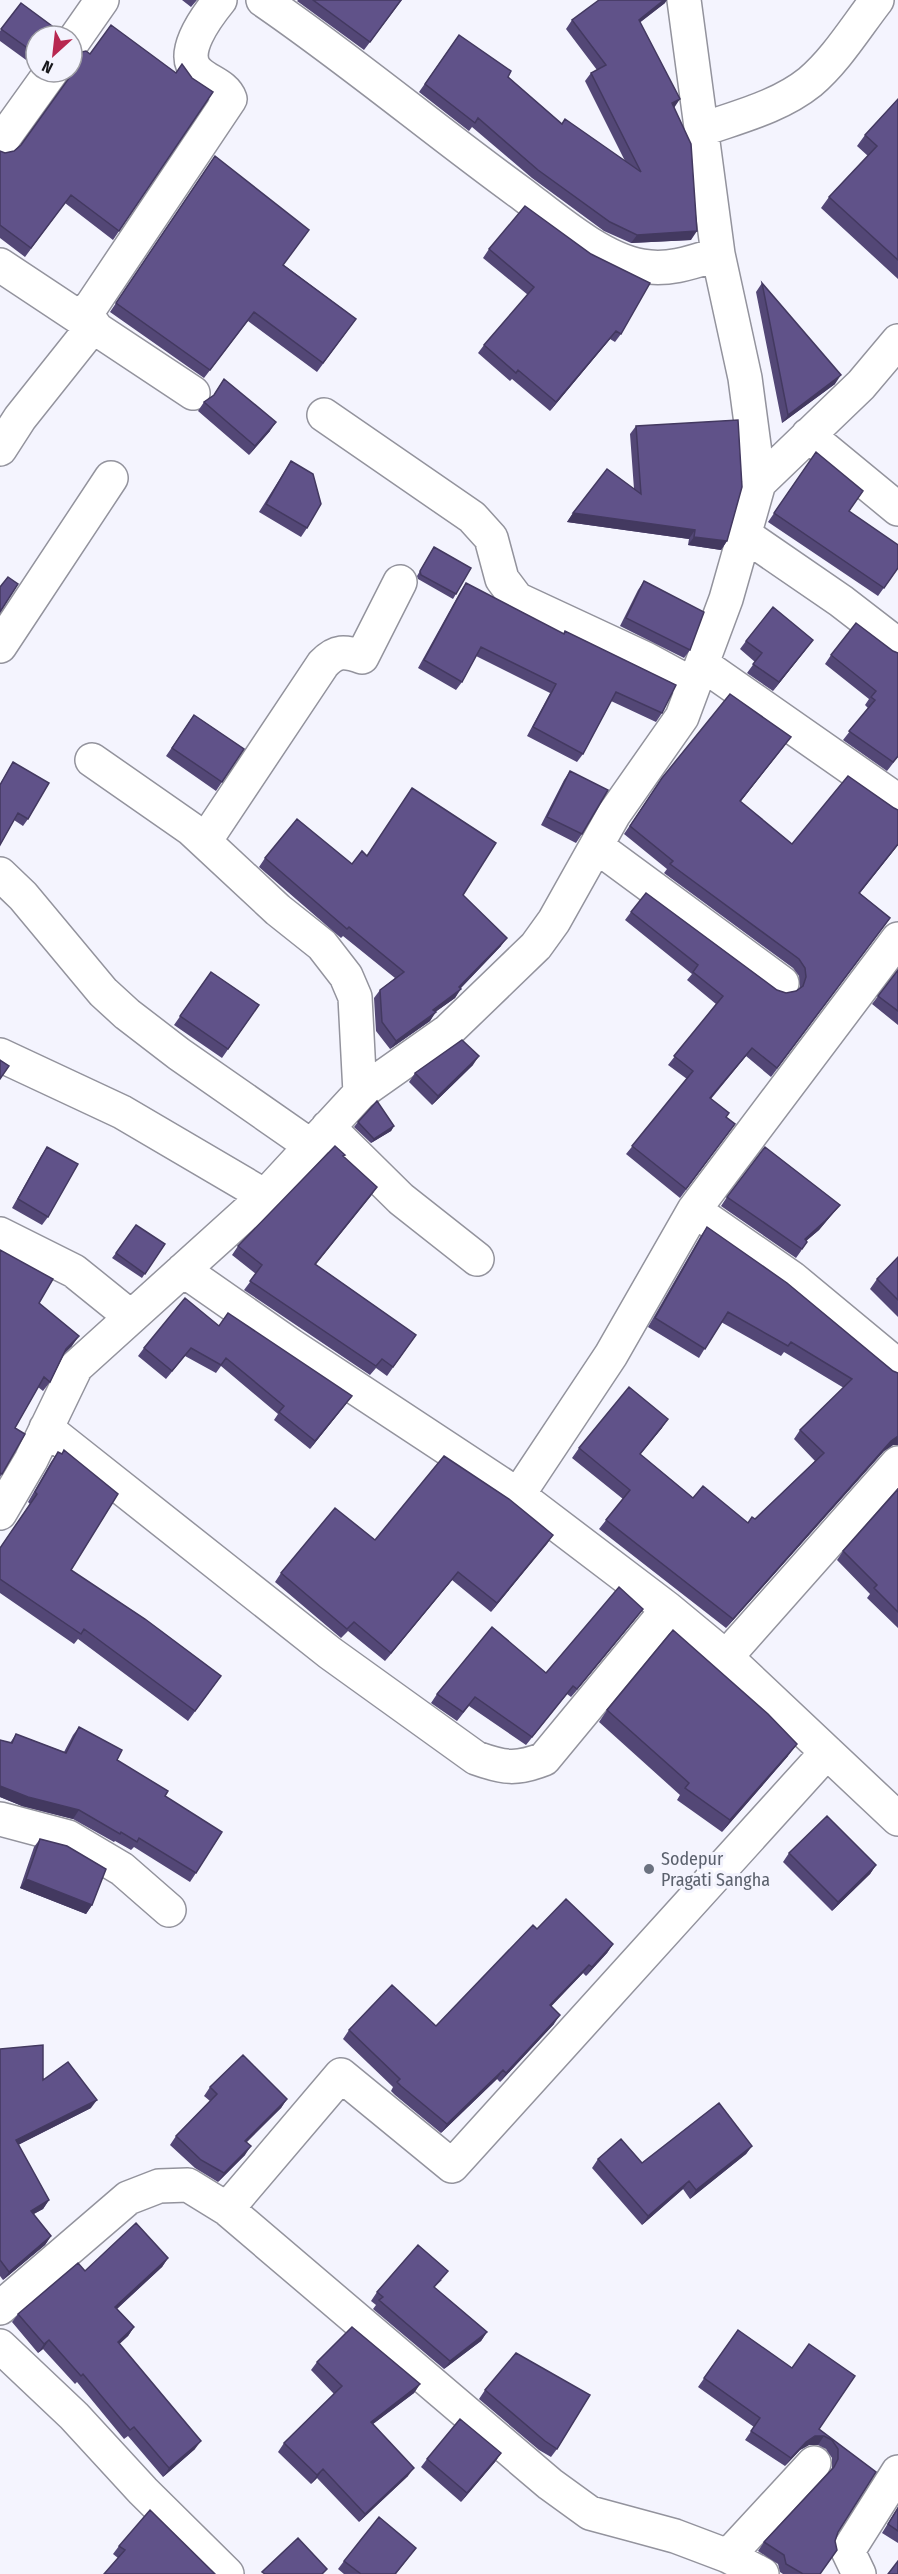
<svg xmlns="http://www.w3.org/2000/svg" width="898" height="2574" font-family="'Fira Sans Condensed',sans-serif">
	<rect width="100%" height="100%" fill="#f4f4fe"/>
	<g fill="none" stroke-linecap="round" stroke-linejoin="round">
		<!-- street casing -->
		<g stroke="#93939d" stroke-width="36">
			<path id="street" d="M 263,0 C 352,61 435,131 522,194 C 555,219 601,259 642,266 C 669,271 693,262 718,254
				M 684,0 L 718,254 L 745,378 L 759,483
				M 72,43 L 102,0
				M 701,130 C 737,117 779,107 810,82 C 836,60 856,27 877,0
				M 0,143 L 51,72
				M 0,265 L 193,393
				M 81,317 L 92,305 L 230,99 C 225,85 208,82 198,72 C 178,54 207,16 220,0
				M 324,415 L 472,517 L 491,538 L 502,579 L 517,599 L 646,659 L 694,685
				M 808,435 L 898,509
				M 0,449 L 20,418 L 94,325
				M 745,535 L 841,601 L 898,645
				M 0,646 L 111,478
				M 702,664 L 898,801
				M 92,760 L 191,829 L 278,910 L 322,945 L 346,976 L 355,997 L 360,1093
				M 205,841 L 323,664 C 336,650 345,651 362,657 L 400,582
				M 596,846 L 782,983
				M 0,874 L 23,896 L 103,992 L 127,1014 L 179,1054 L 311,1146
				M 0,1055 L 122,1112 L 265,1196
				M 328,1127 L 401,1199 L 477,1259
				M 694,1210 L 792,1278 L 898,1366
				M 0,1234 L 74,1271 L 131,1317
				M 183,1270 L 292,1346 L 518,1495 L 668,1609 L 726,1657 L 898,1819
				M 46,1428 L 330,1653 L 476,1758 C 504,1768 516,1770 544,1759 L 668,1609
				M 518,1495 L 611,1355 L 694,1210 L 898,939
				M 0,1513 L 31,1460 L 76,1367 L 265,1196 L 360,1093 L 448,1031 L 536,946 L 554,921 L 614,814 L 682,717 L 726,599 L 759,483 L 861,385 L 898,341
				M 726,1657 L 898,1463
				M 0,1819 L 68,1837 L 122,1869 L 169,1910
				M 227,2209 L 341,2075 L 452,2166 L 827,1752
				M 0,2308 L 128,2198 L 159,2186 L 188,2185 L 227,2209 L 550,2484 L 590,2513 L 675,2536 L 728,2556 L 762,2574
				M 0,2346 L 74,2416 L 143,2491 L 227,2574
				M 728,2556 L 814,2463
				M 859,2574 L 848,2551 L 898,2472"/>
		</g>
		<!-- street -->
		<use href="#street" stroke="#fff" stroke-width="33"/>
	</g>
	<!-- wall -->
	<path fill="#534776" d="M 182,0 L 197,0 L 191,7 Z
		M 298,0 L 402,0 L 364,50 L 297,1 Z
		M 21,3 L 36,36 L 36,62 L 33,65 L 0,41 L 0,31 Z
		M 665,3 L 640,22 L 674,108 L 691,240 L 631,243 L 604,231 L 532,178 L 472,127 L 469,131 L 419,92 L 459,35 L 562,124 L 625,161 L 585,81 L 591,73 L 597,70 L 566,29 L 572,20 Z
		M 72,52 L 77,53 L 90,54 L 176,73 L 192,78 L 213,92 L 113,240 L 65,203 L 25,257 L 0,238 L 0,151 L 5,153 L 14,151 L 21,145 L 66,83 L 70,73 L 69,72 L 72,72 Z
		M 898,99 L 898,279 L 821,208 L 829,197 L 868,156 L 857,146 L 865,135 Z
		M 215,156 L 284,265 L 356,319 L 317,372 L 248,321 L 204,378 L 110,312 Z
		M 489,249 L 621,334 L 615,342 L 610,339 L 550,411 L 512,379 L 510,381 L 478,353 L 484,345 L 528,295 L 483,258 Z
		M 762,283 L 835,384 L 782,423 L 756,292 Z
		M 224,379 L 270,431 L 249,455 L 198,411 L 204,402 L 213,396 Z
		M 636,426 L 727,541 L 721,550 L 688,545 L 689,539 L 567,522 L 573,513 L 634,489 L 630,434 Z
		M 816,452 L 849,511 L 898,568 L 878,596 L 768,522 Z
		M 291,461 L 307,528 L 301,537 L 259,512 Z
		M 434,547 L 456,594 L 453,599 L 418,579 L 417,576 Z
		M 644,581 L 690,650 L 684,658 L 620,626 L 638,590 Z
		M 466,583 L 563,634 L 565,631 L 662,713 L 656,722 L 611,701 L 583,754 L 577,762 L 527,736 L 550,693 L 476,656 L 462,682 L 456,690 L 418,668 L 460,592 Z
		M 746,641 L 807,648 L 773,691 L 747,673 L 755,662 L 740,649 Z
		M 893,651 L 898,653 L 898,757 L 887,771 L 843,740 L 868,708 L 865,705 L 869,699 L 825,664 L 831,655 Z
		M 194,715 L 244,749 L 216,791 L 166,756 Z
		M 785,745 L 740,802 L 792,844 L 894,808 L 898,810 L 898,845 L 860,893 L 890,918 L 771,1077 L 746,1056 L 711,1099 L 727,1117 L 729,1132 L 680,1198 L 626,1154 L 687,1079 L 668,1065 L 716,1004 L 687,980 L 692,974 L 625,920 L 631,912 L 777,990 L 786,993 L 796,991 L 799,989 L 800,986 L 799,976 L 793,968 L 664,873 L 667,869 L 624,834 L 662,778 Z
		M 13,762 L 28,819 L 23,826 L 14,820 L 0,845 L 0,784 Z
		M 570,771 L 582,834 L 576,843 L 541,825 L 564,780 Z
		M 367,856 L 463,895 L 501,946 L 460,989 L 455,998 L 435,1012 L 430,1021 L 390,1049 L 376,1031 L 374,998 L 380,990 L 395,978 L 343,936 L 341,938 L 259,867 L 265,858 L 352,864 Z
		M 898,970 L 898,1025 L 872,1004 Z
		M 211,972 L 259,1005 L 222,1058 L 174,1025 Z
		M 473,1065 L 432,1105 L 409,1082 L 415,1073 Z
		M 358,1122 L 394,1126 L 391,1131 L 371,1143 L 354,1127 Z
		M 47,1147 L 48,1217 L 42,1225 L 12,1208 L 41,1156 Z
		M 345,1155 L 343,1157 L 377,1187 L 315,1264 L 416,1335 L 387,1376 L 376,1368 L 370,1375 L 244,1290 L 256,1274 L 232,1255 L 238,1246 Z
		M 727,1197 L 840,1205 L 819,1230 L 806,1241 L 801,1251 L 796,1258 L 721,1206 Z
		M 707,1227 L 893,1371 L 893,1445 L 884,1451 L 726,1628 L 599,1529 L 623,1499 L 572,1458 L 579,1448 L 662,1428 L 640,1454 L 693,1498 L 748,1523 L 755,1519 L 815,1461 L 794,1439 L 800,1430 L 844,1388 L 784,1352 L 781,1356 L 721,1322 L 699,1358 L 648,1327 L 700,1237 Z
		M 165,1244 L 142,1278 L 112,1258 L 116,1253 Z
		M 0,1250 L 72,1346 L 64,1354 L 50,1382 L 43,1391 L 38,1387 L 15,1428 L 2,1474 L 0,1477 Z
		M 898,1257 L 898,1317 L 870,1289 L 877,1279 Z
		M 219,1326 L 346,1404 L 310,1449 L 274,1420 L 278,1414 L 221,1366 L 216,1373 L 185,1356 L 166,1379 L 138,1356 L 144,1348 Z
		M 58,1452 L 71,1570 L 221,1676 L 188,1721 L 78,1639 L 74,1644 L 0,1593 L 0,1548 L 30,1504 L 28,1502 L 51,1462 Z
		M 898,1489 L 898,1628 L 867,1598 L 870,1594 L 837,1560 L 843,1551 Z
		M 553,1535 L 491,1612 L 452,1580 L 385,1661 L 348,1631 L 341,1638 L 275,1582 L 281,1573 L 375,1540 Z
		M 637,1617 L 571,1697 L 567,1694 L 526,1745 L 469,1706 L 457,1721 L 431,1703 L 437,1694 L 546,1673 Z
		M 607,1710 L 788,1756 L 722,1832 L 677,1800 L 680,1795 L 599,1722 Z
		M 79,1727 L 117,1760 L 165,1796 L 196,1873 L 190,1882 L 134,1847 L 131,1850 L 115,1841 L 114,1842 L 73,1819 L 22,1806 L 0,1797 L 0,1740 L 10,1743 L 16,1734 L 64,1752 L 73,1735 Z
		M 40,1839 L 92,1905 L 86,1914 L 20,1888 L 34,1847 Z
		M 789,1853 L 876,1865 L 870,1874 L 832,1911 L 783,1862 Z
		M 537,1929 L 613,1944 L 607,1953 L 586,1976 L 583,1973 L 551,2006 L 554,2024 L 500,2082 L 497,2079 L 441,2133 L 395,2095 L 391,2091 L 393,2087 L 343,2039 L 349,2030 L 436,2026 Z
		M 0,2049 L 43,2080 L 91,2108 L 18,2145 L 49,2200 L 43,2209 L 33,2214 L 51,2236 L 45,2245 L 3,2280 L 0,2276 Z
		M 210,2087 L 287,2099 L 281,2108 L 247,2142 L 245,2155 L 218,2182 L 195,2168 L 170,2145 L 176,2136 L 210,2101 L 204,2096 Z
		M 752,2146 L 746,2154 L 690,2199 L 683,2189 L 642,2225 L 592,2168 L 598,2159 L 642,2163 Z
		M 168,2258 L 162,2267 L 117,2309 L 134,2327 L 128,2336 L 119,2344 L 195,2449 L 163,2477 L 128,2436 L 124,2439 L 77,2382 L 75,2384 L 43,2349 L 38,2353 L 12,2322 L 18,2314 L 85,2271 Z
		M 442,2280 L 434,2287 L 487,2332 L 481,2341 L 444,2369 L 373,2309 L 376,2305 L 371,2301 L 377,2292 Z
		M 738,2330 L 819,2429 L 876,2472 L 838,2532 L 820,2574 L 783,2574 L 780,2572 L 778,2564 L 758,2551 L 764,2542 L 830,2471 L 832,2468 L 832,2458 L 826,2449 L 818,2445 L 809,2445 L 800,2450 L 785,2466 L 745,2440 L 754,2427 L 698,2387 Z
		M 317,2362 L 420,2384 L 414,2393 L 373,2424 L 408,2476 L 359,2522 L 317,2478 L 311,2484 L 278,2452 L 284,2443 L 334,2394 L 311,2370 Z
		M 485,2390 L 557,2449 L 551,2457 L 539,2450 L 479,2399 Z
		M 501,2453 L 495,2462 L 461,2502 L 421,2467 L 427,2459 Z
		M 898,2507 L 898,2543 L 882,2533 Z
		M 119,2546 L 215,2574 L 118,2558 L 113,2554 Z
		M 416,2548 L 396,2574 L 344,2574 L 338,2569 L 344,2561 Z"/>
	<!-- shaded-wall -->
	<path fill="#433960" d="M 664,0 L 667,0 L 665,3 L 633,28 L 639,20 Z
		M 680,99 L 674,108 L 672,103 Z
		M 697,231 L 691,240 L 631,243 L 637,235 Z
		M 616,331 L 610,339 L 550,411 L 556,402 Z
		M 841,375 L 835,384 L 782,423 L 788,415 Z
		M 276,422 L 270,431 L 249,455 L 255,446 Z
		M 573,513 L 695,530 L 689,539 L 567,522 Z
		M 694,537 L 727,541 L 721,550 L 688,545 Z
		M 813,640 L 807,648 L 773,691 L 779,682 Z
		M 791,737 L 785,745 L 734,810 L 740,801 Z
		M 898,844 L 898,845 L 853,901 L 859,893 Z
		M 507,938 L 501,946 L 457,992 L 461,989 L 455,998 L 427,1018 L 436,1012 L 430,1021 L 390,1049 L 396,1041 L 459,987 Z
		M 752,1048 L 746,1056 L 704,1106 L 710,1098 Z
		M 479,1056 L 473,1065 L 432,1105 L 438,1096 Z
		M 394,1126 L 391,1131 L 371,1143 L 374,1139 Z
		M 377,1187 L 371,1196 L 309,1273 L 315,1264 Z
		M 840,1205 L 819,1230 L 799,1247 L 805,1239 Z
		M 79,1336 L 72,1346 L 59,1358 L 66,1349 Z
		M 352,1396 L 346,1404 L 310,1449 L 315,1441 Z
		M 668,1419 L 662,1428 L 633,1463 L 640,1454 Z
		M 898,1436 L 898,1445 L 893,1445 L 884,1451 L 726,1628 L 733,1619 L 891,1441 Z
		M 553,1535 L 547,1544 L 491,1612 L 497,1603 Z
		M 458,1572 L 452,1580 L 385,1661 L 391,1653 Z
		M 643,1609 L 637,1617 L 571,1697 L 577,1689 Z
		M 797,1744 L 788,1756 L 722,1832 L 730,1820 Z
		M 0,1786 L 79,1810 L 73,1819 L 22,1806 L 0,1797 Z
		M 876,1865 L 870,1874 L 832,1911 L 838,1902 Z
		M 26,1879 L 92,1905 L 86,1914 L 20,1888 Z
		M 613,1944 L 607,1953 L 586,1976 L 592,1967 Z
		M 589,1965 L 583,1973 L 544,2014 L 550,2005 Z
		M 560,2015 L 554,2024 L 500,2082 L 506,2073 Z
		M 503,2070 L 497,2079 L 441,2133 L 447,2124 Z
		M 287,2099 L 281,2108 L 239,2149 L 245,2141 Z
		M 97,2100 L 91,2108 L 10,2149 L 16,2140 Z
		M 251,2146 L 245,2155 L 218,2182 L 224,2173 Z
		M 752,2146 L 746,2154 L 690,2199 L 696,2190 Z
		M 689,2181 L 683,2189 L 642,2225 L 648,2216 Z
		M 49,2200 L 43,2209 L 25,2219 L 31,2211 Z
		M 51,2236 L 45,2245 L 3,2280 L 9,2272 Z
		M 168,2258 L 162,2267 L 109,2316 L 115,2307 Z
		M 134,2327 L 128,2336 L 112,2351 L 118,2342 Z
		M 487,2332 L 481,2341 L 444,2369 L 450,2361 Z
		M 49,2340 L 43,2349 L 38,2353 L 44,2344 Z
		M 420,2384 L 414,2393 L 365,2430 L 371,2422 Z
		M 815,2436 L 824,2436 L 818,2445 L 809,2445 L 800,2450 L 785,2466 L 791,2458 L 806,2442 Z
		M 201,2441 L 195,2449 L 163,2477 L 169,2468 Z
		M 501,2453 L 495,2462 L 461,2502 L 467,2493 Z
		M 414,2468 L 408,2476 L 359,2522 L 365,2514 Z
		M 323,2469 L 317,2478 L 311,2484 L 317,2475 Z"/>
	<!-- building -->
	<path fill="#605289" stroke="#433960" stroke-width="1.5" d="M 313,0 L 401,0 L 370,42 Z
		M 599,0 L 664,0 L 639,20 L 680,99 L 672,103 L 691,144 L 697,231 L 637,235 L 610,222 L 538,170 L 478,118 L 475,123 L 425,84 L 459,35 L 511,71 L 508,77 L 562,124 L 565,119 L 641,172 L 591,73 L 606,65 L 572,20 Z
		M 21,3 L 60,32 L 60,36 L 36,36 L 36,54 L 1,29 Z
		M 111,25 L 176,73 L 182,64 L 192,78 L 213,92 L 119,231 L 71,195 L 31,248 L 0,225 L 0,151 L 5,153 L 14,151 L 21,145 L 72,74 L 76,65 L 72,55 L 72,52 L 77,53 L 86,51 L 90,54 Z
		M 898,99 L 898,260 L 829,197 L 877,146 L 865,135 Z
		M 215,156 L 309,230 L 283,265 L 356,319 L 323,363 L 254,312 L 210,370 L 116,303 Z
		M 525,206 L 591,254 L 650,283 L 621,334 L 616,331 L 556,402 L 518,370 L 516,373 L 484,345 L 534,287 L 489,249 Z
		M 762,283 L 841,375 L 788,415 Z
		M 224,379 L 276,422 L 255,446 L 204,402 L 214,395 Z
		M 738,420 L 742,487 L 727,541 L 694,537 L 695,530 L 573,513 L 607,469 L 641,494 L 636,426 Z
		M 816,452 L 863,491 L 849,511 L 898,545 L 898,568 L 884,588 L 774,513 Z
		M 291,461 L 313,474 L 321,504 L 307,528 L 266,504 Z
		M 434,547 L 471,568 L 456,594 L 421,575 L 420,571 Z
		M 8,577 L 18,584 L 0,612 L 0,587 Z
		M 644,581 L 704,612 L 690,650 L 626,618 Z
		M 466,583 L 564,634 L 565,631 L 676,685 L 662,713 L 616,692 L 583,754 L 533,727 L 556,684 L 481,647 L 462,682 L 424,660 Z
		M 773,607 L 813,640 L 779,682 L 753,664 L 762,653 L 746,641 Z
		M 856,623 L 893,651 L 898,653 L 898,756 L 893,762 L 849,731 L 875,700 L 871,697 L 876,691 L 831,655 Z
		M 730,694 L 791,737 L 740,801 L 792,844 L 848,776 L 894,808 L 898,810 L 898,844 L 859,893 L 890,918 L 777,1068 L 752,1048 L 710,1098 L 729,1113 L 726,1117 L 735,1124 L 686,1189 L 632,1146 L 693,1071 L 674,1056 L 723,996 L 693,972 L 698,965 L 631,912 L 646,893 L 777,990 L 786,993 L 796,991 L 803,986 L 806,977 L 805,968 L 799,959 L 670,864 L 673,861 L 630,826 L 662,778 Z
		M 194,715 L 244,749 L 222,782 L 172,748 Z
		M 13,762 L 49,783 L 28,819 L 18,813 L 0,845 L 0,785 Z
		M 570,771 L 608,790 L 582,834 L 547,817 Z
		M 412,788 L 496,843 L 463,895 L 507,938 L 459,987 L 461,989 L 433,1010 L 436,1012 L 396,1041 L 382,1022 L 380,990 L 404,972 L 349,927 L 347,929 L 265,858 L 297,819 L 352,864 L 362,851 L 367,856 Z
		M 898,970 L 898,1011 L 878,996 Z
		M 211,972 L 259,1005 L 228,1049 L 180,1016 Z
		M 462,1040 L 479,1056 L 438,1096 L 415,1073 Z
		M 0,1060 L 9,1066 L 0,1079 Z
		M 377,1101 L 394,1126 L 374,1139 L 358,1122 Z
		M 335,1146 L 345,1155 L 343,1156 L 377,1187 L 315,1264 L 416,1335 L 393,1367 L 382,1359 L 376,1366 L 250,1281 L 262,1265 L 238,1246 Z
		M 47,1147 L 78,1164 L 48,1217 L 18,1199 Z
		M 765,1147 L 840,1205 L 825,1221 L 805,1239 L 807,1242 L 802,1249 L 727,1197 Z
		M 136,1225 L 165,1244 L 145,1274 L 116,1253 Z
		M 707,1227 L 787,1283 L 893,1371 L 898,1373 L 898,1436 L 891,1441 L 733,1619 L 606,1520 L 630,1490 L 579,1448 L 629,1387 L 668,1419 L 640,1454 L 693,1498 L 703,1486 L 748,1523 L 752,1517 L 755,1519 L 824,1453 L 800,1430 L 852,1379 L 791,1342 L 788,1346 L 728,1312 L 705,1349 L 655,1318 Z
		M 0,1250 L 53,1279 L 39,1303 L 79,1336 L 66,1349 L 50,1382 L 44,1377 L 15,1428 L 25,1434 L 2,1474 L 0,1473 Z
		M 898,1257 L 898,1300 L 877,1279 Z
		M 185,1298 L 219,1326 L 228,1313 L 352,1396 L 315,1441 L 279,1412 L 284,1406 L 226,1358 L 221,1365 L 191,1348 L 172,1371 L 144,1348 Z
		M 64,1450 L 118,1494 L 71,1570 L 145,1619 L 221,1676 L 195,1711 L 84,1629 L 81,1634 L 0,1579 L 0,1548 L 37,1494 L 35,1492 L 58,1452 L 62,1454 Z
		M 444,1456 L 509,1499 L 553,1535 L 497,1603 L 458,1572 L 391,1653 L 354,1622 L 347,1629 L 281,1573 L 335,1508 L 375,1540 Z
		M 898,1489 L 898,1612 L 874,1588 L 877,1585 L 843,1551 Z
		M 619,1587 L 643,1609 L 577,1689 L 573,1686 L 532,1737 L 475,1697 L 463,1712 L 437,1694 L 492,1627 L 546,1673 Z
		M 673,1630 L 768,1714 L 797,1744 L 730,1820 L 685,1788 L 689,1783 L 607,1710 Z
		M 79,1727 L 122,1750 L 117,1760 L 168,1791 L 165,1796 L 222,1832 L 196,1873 L 139,1838 L 137,1842 L 121,1832 L 120,1834 L 79,1810 L 28,1797 L 0,1786 L 0,1740 L 12,1743 L 16,1734 L 66,1753 Z
		M 827,1816 L 876,1865 L 838,1902 L 789,1853 Z
		M 40,1839 L 67,1846 L 106,1869 L 92,1905 L 26,1879 Z
		M 566,1899 L 613,1944 L 592,1967 L 589,1965 L 550,2005 L 560,2015 L 506,2073 L 503,2070 L 447,2124 L 401,2086 L 397,2082 L 400,2079 L 349,2030 L 392,1985 L 436,2026 L 533,1925 L 537,1929 Z
		M 43,2045 L 43,2080 L 68,2062 L 97,2100 L 16,2140 L 49,2200 L 31,2211 L 51,2236 L 9,2272 L 0,2260 L 0,2049 Z
		M 243,2055 L 287,2099 L 245,2141 L 251,2146 L 224,2173 L 201,2160 L 176,2136 L 217,2094 L 210,2087 Z
		M 719,2103 L 752,2146 L 696,2190 L 689,2181 L 648,2216 L 598,2159 L 621,2139 L 642,2163 Z
		M 136,2223 L 168,2258 L 115,2307 L 134,2327 L 118,2342 L 201,2441 L 169,2468 L 134,2427 L 130,2430 L 83,2374 L 81,2376 L 49,2340 L 44,2344 L 18,2314 L 78,2263 L 85,2271 Z
		M 418,2245 L 448,2271 L 434,2287 L 487,2332 L 450,2361 L 379,2300 L 383,2297 L 377,2292 Z
		M 352,2327 L 420,2384 L 371,2422 L 414,2468 L 365,2514 L 323,2469 L 317,2475 L 284,2443 L 342,2386 L 317,2362 Z
		M 738,2330 L 792,2368 L 809,2344 L 855,2376 L 819,2429 L 876,2472 L 838,2532 L 835,2541 L 837,2550 L 820,2574 L 803,2574 L 786,2564 L 784,2555 L 764,2542 L 834,2467 L 838,2459 L 838,2449 L 832,2440 L 824,2436 L 815,2436 L 806,2442 L 791,2458 L 751,2431 L 760,2418 L 704,2378 Z
		M 516,2353 L 590,2395 L 557,2449 L 545,2441 L 485,2390 Z
		M 460,2419 L 501,2453 L 467,2493 L 427,2459 Z
		M 898,2508 L 898,2531 L 888,2524 Z
		M 150,2510 L 215,2574 L 104,2574 L 125,2550 L 119,2546 Z
		M 379,2517 L 416,2548 L 395,2574 L 361,2574 L 344,2561 Z
		M 298,2538 L 327,2569 L 322,2574 L 265,2574 L 262,2572 Z
		M 898,2561 L 898,2574 L 888,2574 Z"/>
	<!-- markers -->
	<circle fill="#6b7280" stroke="#f4f4fe" stroke-width="2" cx="649" cy="1869" r="6"/>
	<g text-anchor="middle" stroke-width="6" stroke-linejoin="round" paint-order="stroke">
		<!-- worship labels -->
		<g font-size="18" fill="#5b616d" stroke="#f4f4fe" text-anchor="start">
			<text x="661" y="1865">Sodepur<tspan x="661" dy="21">Pragati Sangha</tspan></text>
		</g>
	</g>
	<!-- north arrow -->
	<g transform="translate(54 54) rotate(207)"><circle r="28" fill="#f4f4fe" stroke="#9c9ca3" stroke-width="1.5"/>
	<path d="M0-4.5L10 22L0 15L-10 22Z" fill="#b82750"/>
	<text y="-9" font-size="16" font-weight="bold" text-anchor="middle" fill="#17171b">N</text>
	</g>
</svg>
